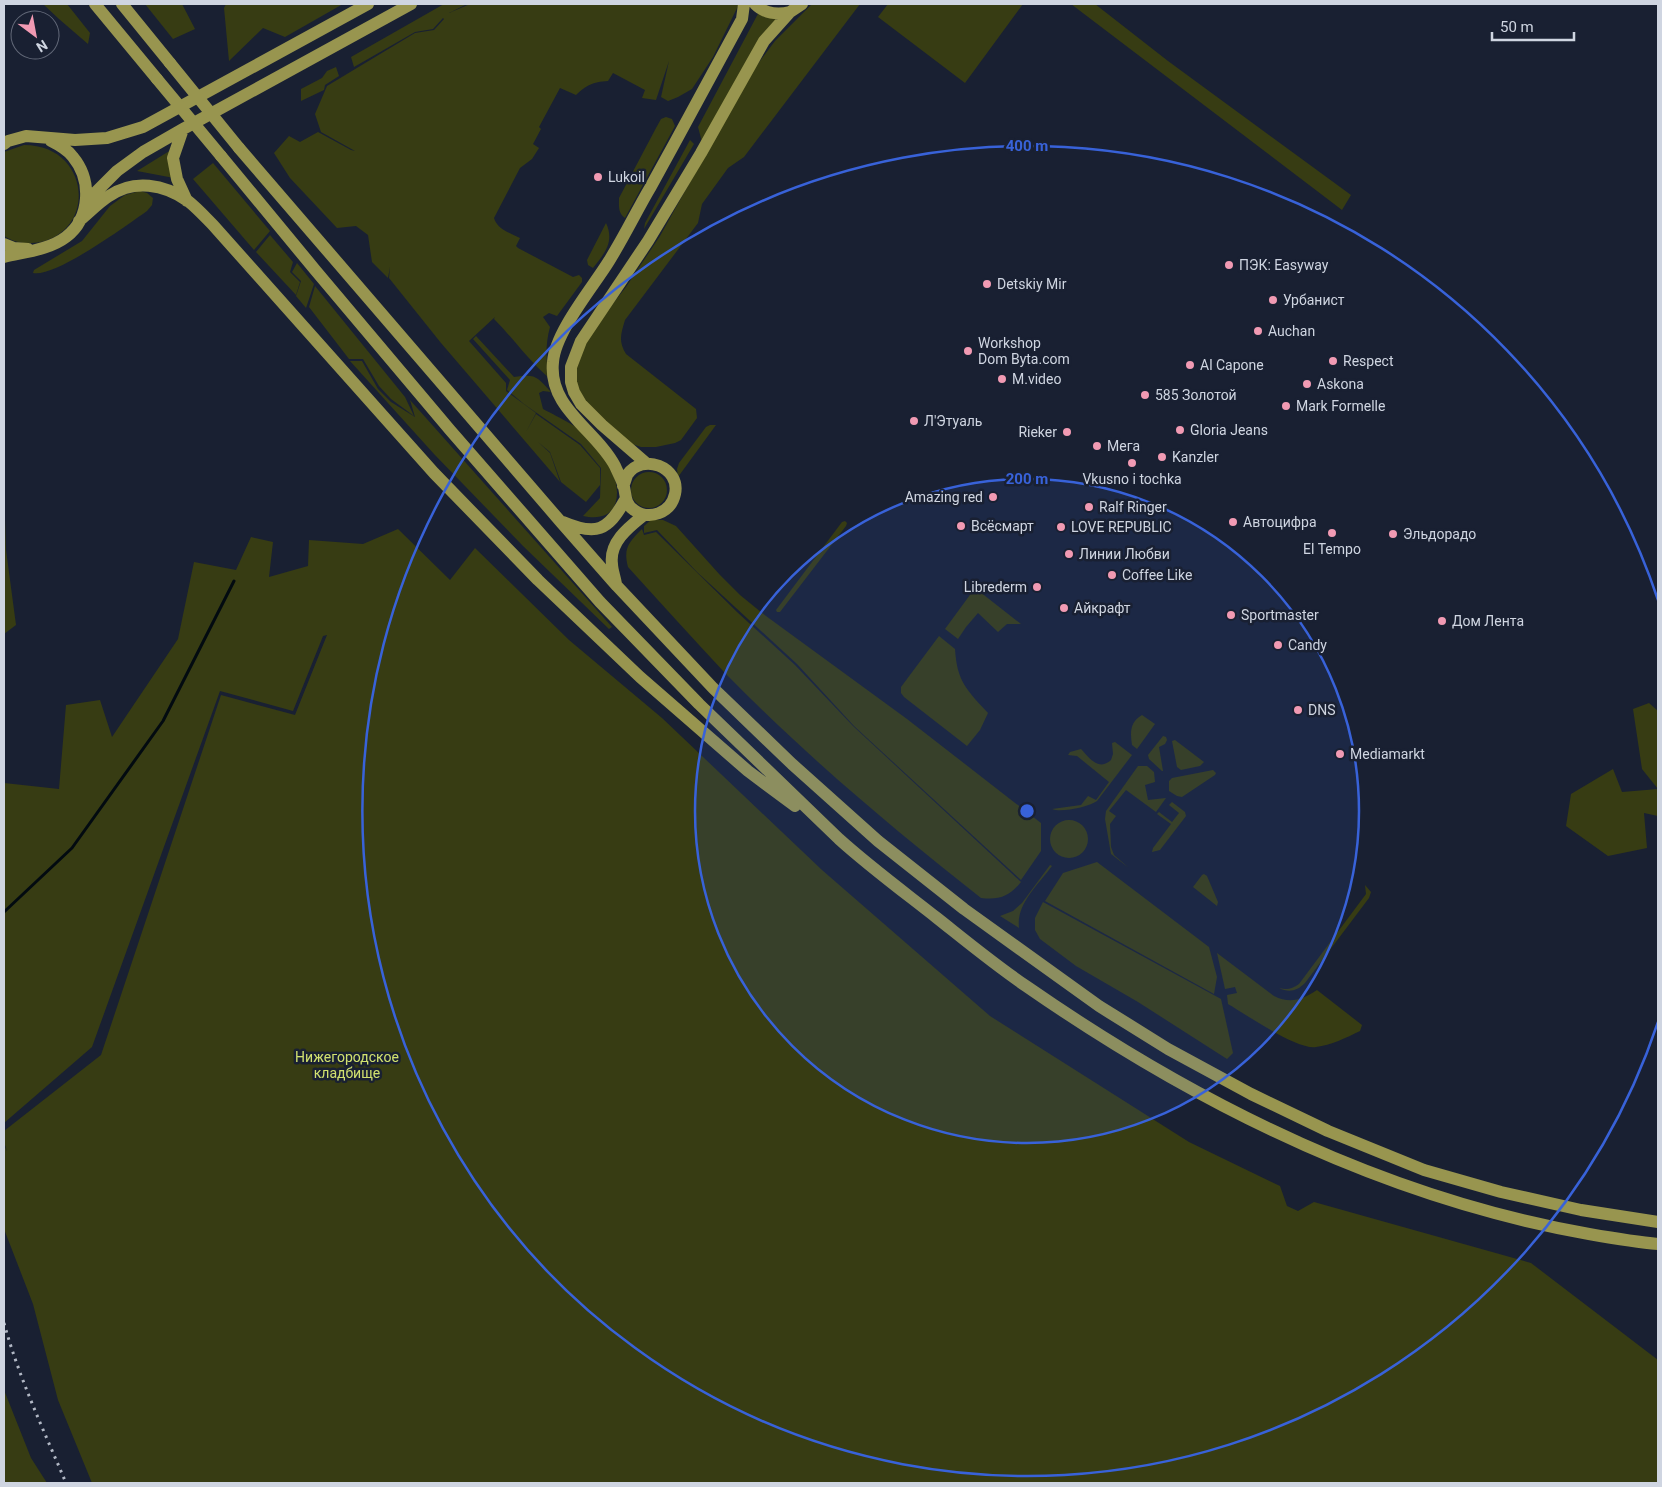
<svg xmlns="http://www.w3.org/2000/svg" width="1662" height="1487" font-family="Roboto,sans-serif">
	<rect width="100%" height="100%" fill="#192032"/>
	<!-- green -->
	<path fill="#373c13" d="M 43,4 L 67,4 L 90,33 L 88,44 L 59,19 Z
		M 145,4 L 182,4 L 195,29 L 173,39 Z
		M 226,4 L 343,4 L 285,37 L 263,28 L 229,61 L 224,8 Z
		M 444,4 L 467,4 L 449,13 L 470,4 L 739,4 L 713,57 L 692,89 L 678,97 L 668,101 L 661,97 L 669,61 L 656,100 L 642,98 L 645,90 L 613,73 L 608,81 C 592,82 587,85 576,95 L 560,88 L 539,127 L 541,129 L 533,144 L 539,148 L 532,159 L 520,168 L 494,218 C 497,229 510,233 520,238 L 516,246 L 518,248 L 573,277 L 579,275 L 582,278 L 582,282 L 557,316 L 549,313 L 543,317 L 550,327 C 545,346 546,359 549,378 C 528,360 513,338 494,319 L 495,317 L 469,341 L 506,383 L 506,391 L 536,413 L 526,432 L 536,414 L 580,445 L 600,468 L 600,485 L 586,502 L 561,482 L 550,452 L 538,442 L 550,453 L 560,482 L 441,343 L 389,278 L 390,267 L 388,278 L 372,262 L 368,235 L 356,226 L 337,228 L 290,178 L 274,153 L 289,136 L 300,142 L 318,132 L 351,150 L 355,151 L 321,132 L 315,114 L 327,86 L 415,33 L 434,30 L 444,19 L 443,18 L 433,29 L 415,32 L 354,67 L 351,57 Z
		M 812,4 L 860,4 L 744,157 L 728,168 L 702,204 L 698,223 L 625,320 C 621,334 618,341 626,354 L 696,409 L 697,418 L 681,440 L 675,443 L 656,447 L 641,447 L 632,444 L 589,408 L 573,383 L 581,349 L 592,330 L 626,287 L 660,236 L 750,74 L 775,41 Z
		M 888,4 L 1023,4 L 965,83 L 878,17 Z
		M 1071,4 L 1095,4 L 1168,61 L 1351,195 L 1342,210 Z
		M 760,10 L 777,20 L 702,142 L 698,127 Z
		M 336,67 L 339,76 L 325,85 L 324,90 L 301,101 L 301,89 L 322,78 L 327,71 Z
		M 666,117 L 672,119 L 675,126 L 625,218 C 618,213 619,207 619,198 L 656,128 L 661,119 Z
		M 690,140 L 694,144 L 644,229 L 645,223 Z
		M 24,145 C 89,145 98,228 41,242 C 34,243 26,244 18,242 C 13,241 8,238 4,236 L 4,152 Z
		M 171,150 L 174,178 L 137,171 Z
		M 213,163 L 270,231 L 254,250 L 193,179 Z
		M 140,191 L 147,193 L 153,198 L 152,205 L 147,211 C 127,225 55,278 33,273 L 34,270 L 82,241 L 110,206 L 125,195 Z
		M 606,223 C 615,242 604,254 593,268 L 588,265 L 587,260 Z
		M 270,235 L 293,262 L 290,272 L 300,282 L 296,295 L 256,252 Z
		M 297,263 L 314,284 L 306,308 L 296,296 L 301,281 L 292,272 Z
		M 315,286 L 405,397 L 414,416 L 391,399 L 379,386 L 363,359 L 349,359 L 309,307 Z
		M 476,336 L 514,377 C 536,374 536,376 551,392 L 543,391 L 539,393 L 543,409 C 554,415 578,426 586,435 C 593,442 606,457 610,466 C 623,492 620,524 583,516 L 600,498 L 601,468 L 581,444 L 524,404 L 507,390 L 510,380 L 473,339 Z
		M 350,361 L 362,361 L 378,389 L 391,402 L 415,417 L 410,400 L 612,627 L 609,629 L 523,546 L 434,454 Z
		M 710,425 L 716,425 L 678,477 L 677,469 L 679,463 L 706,427 Z
		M631 490a18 18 0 1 1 36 0a18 18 0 1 1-36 0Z
		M 4,488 L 6,550 L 16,625 L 4,634 Z
		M 651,520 L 663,520 L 676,526 L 720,575 L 740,595 L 766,616 L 907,719 L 1041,823 L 1041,851 L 1021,880 L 854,726 L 797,664 L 697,572 L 657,530 L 644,533 L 644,526 Z
		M 845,521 L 847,523 L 846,526 L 780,612 L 777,612 L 776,610 L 842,522 Z
		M 398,529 L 450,580 L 475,548 L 569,640 L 662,718 L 822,870 L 990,1016 L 1189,1142 L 1280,1186 L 1287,1206 L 1298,1211 L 1314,1202 L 1531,1263 L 1658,1360 L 1658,1483 L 92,1483 L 58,1400 L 33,1304 L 4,1229 L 4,1145 L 7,1151 L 4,1142 L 4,1131 L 101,1055 L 221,695 L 295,715 L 327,635 L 323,636 L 293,711 L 220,691 L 92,1047 L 4,1123 L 4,783 L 59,789 L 66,705 L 100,700 L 112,737 L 178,639 L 194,562 L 236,570 L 251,537 L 273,542 L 269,577 L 308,566 L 309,540 L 363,544 Z
		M 642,529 L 644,535 L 656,532 L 737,612 L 795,665 L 853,726 L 1021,882 C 1009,897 999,900 981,898 C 892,828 804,754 725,673 C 692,638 660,602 628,567 C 623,548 629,542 642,529 Z
		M 975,588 L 1021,624 L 1007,624 L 998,632 L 978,613 L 966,627 L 958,639 L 945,629 Z
		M 939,636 L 955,649 C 957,682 967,690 988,713 L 980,730 L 967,746 L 904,697 L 901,693 L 901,687 Z
		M 1649,703 L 1658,711 L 1658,816 L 1644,813 L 1647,848 L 1608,856 L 1566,826 L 1571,794 L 1613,769 L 1622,792 L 1658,789 L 1642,769 L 1633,709 Z
		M 1142,715 L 1155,724 L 1137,749 L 1132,745 C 1130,732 1130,722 1142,715 Z
		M 1163,736 L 1166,737 L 1167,740 L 1165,744 L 1159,747 L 1163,771 L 1162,771 L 1149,759 L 1148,755 Z
		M 1175,740 L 1204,762 L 1200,766 L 1181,770 L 1177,767 L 1172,741 Z
		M 1115,742 L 1132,755 L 1097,801 C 1088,807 1061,813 1052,809 L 1081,805 L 1088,796 L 1096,800 L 1109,782 L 1077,756 L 1068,755 L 1070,752 L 1081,749 C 1090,759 1099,771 1111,760 L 1113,754 L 1112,743 Z
		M 1138,766 L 1147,766 L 1154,772 L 1155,782 L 1145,785 L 1148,800 L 1166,798 L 1156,812 L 1126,790 L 1109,811 L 1116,816 L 1110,824 L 1111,847 L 1114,855 L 1129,868 L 1111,854 L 1105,819 L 1106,811 Z
		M 1213,770 L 1216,773 L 1215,775 L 1182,797 L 1177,796 L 1169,791 L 1169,781 L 1172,778 Z
		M 1172,802 L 1185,812 L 1186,816 L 1160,850 L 1152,852 L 1153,848 L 1171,824 L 1157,814 L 1159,812 L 1172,822 L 1179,813 L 1169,805 Z
		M1050 839a19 19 0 1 1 38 0a19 19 0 1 1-38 0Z
		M 1097,862 L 1209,947 L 1217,977 L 1214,994 L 1045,901 L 1063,873 Z
		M 1050,865 L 1052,866 C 1038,885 1016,904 1019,928 L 1000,916 L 1013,911 L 1022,903 Z
		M 1204,874 L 1207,876 L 1218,902 L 1217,906 L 1193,887 L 1202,875 Z
		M 1365,885 L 1371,892 L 1369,898 L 1305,983 C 1297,991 1289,993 1279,988 C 1287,990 1292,989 1299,984 L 1366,894 Z
		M 1043,902 L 1221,999 L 1233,1053 L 1227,1059 L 1138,1002 L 1076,966 L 1040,939 L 1035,930 L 1035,918 Z
		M 1217,953 L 1274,996 C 1290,1004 1302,1000 1317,990 L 1362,1025 L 1360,1031 C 1346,1038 1331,1045 1316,1047 C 1297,1050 1245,1014 1228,1004 L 1227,995 L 1237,993 L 1235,987 L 1225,989 Z
		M 4,1390 L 31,1458 L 47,1483 L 4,1483 Z"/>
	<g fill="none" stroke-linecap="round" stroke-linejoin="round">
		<!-- stream -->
		<path stroke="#020a10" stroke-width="3" d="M 4,912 L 72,848 L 163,721 L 234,581"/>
		<!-- major -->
		<path stroke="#98954f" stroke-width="12" d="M 95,4 L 157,79
			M 122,4 L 170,63
			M 755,4 C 765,14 777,15 790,12
			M 183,129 L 173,158 L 177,179 L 187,201
			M 4,144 L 8,141 L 26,136 L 75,140 L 107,138 L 143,127 L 368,4
			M 239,148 L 560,521 L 617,586 L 713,688 L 792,764 L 878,841 L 964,909 L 1099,1006 L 1168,1049 L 1251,1094 L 1328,1131 L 1424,1170 L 1501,1192 L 1581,1210 L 1658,1222
			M 221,156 L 316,271 L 450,430 L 600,602 L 699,704 L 839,839 C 870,867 904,892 937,918 C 966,941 995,965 1026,986 C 1196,1104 1384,1198 1589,1234 C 1612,1238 1635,1242 1658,1244
			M 86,202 L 117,171 L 143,152 L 183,129 L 411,4
			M 79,221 C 89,213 98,203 109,196 C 134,179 164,184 188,201 C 197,208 205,217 213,225 L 434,473 L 538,580 L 640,677 L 748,771 L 795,806
			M 4,244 L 14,248 L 28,249
			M 4,257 C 24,252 49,250 66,237 C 91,218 92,180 73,157 C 67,149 59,145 51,141
			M 646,463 L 602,425 L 581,404 L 574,392 L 571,382 L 571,367 L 581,341 L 648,241 L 701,153 L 764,41 L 790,12 L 802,4
			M 623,486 C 625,483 626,478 627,475 C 642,452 681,467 675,494 C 671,513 649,521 634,510 C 625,504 626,496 624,487 C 622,480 618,473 615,466 C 596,430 548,408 553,362 C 555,332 593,287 609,261 C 624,237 636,212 650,188 C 681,132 711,76 742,19 L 744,4
			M 563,522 C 596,536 608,531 625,500
			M 616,584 C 615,577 612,570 612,564 C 609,542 629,527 644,515"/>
		<!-- rail -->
		<path stroke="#b2b8c5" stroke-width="3" stroke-dasharray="2.5 5" stroke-linecap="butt" d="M 4,1323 C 19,1378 44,1431 66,1483"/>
		<!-- major-bridge -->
		<path stroke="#98954f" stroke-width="12" d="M 170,63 L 239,148
			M 157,79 L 221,156"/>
	</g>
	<!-- distance rings -->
	<circle cx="1027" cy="811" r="332" fill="#3862d9" fill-opacity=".12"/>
	<g fill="none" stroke="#3862d9" stroke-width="2.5">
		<circle cx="1027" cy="811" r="332"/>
		<path d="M1658 1022A665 665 0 1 1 1658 600"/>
	</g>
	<!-- markers -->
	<g fill="#f19ab3" stroke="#192032" stroke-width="2">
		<circle cx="598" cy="177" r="5"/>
		<circle cx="1229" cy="265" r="5"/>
		<circle cx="987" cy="284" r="5"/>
		<circle cx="1273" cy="300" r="5"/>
		<circle cx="1258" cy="331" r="5"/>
		<circle cx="968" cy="351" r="5"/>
		<circle cx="1333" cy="361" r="5"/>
		<circle cx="1190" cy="365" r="5"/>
		<circle cx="1002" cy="379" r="5"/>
		<circle cx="1307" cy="384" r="5"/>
		<circle cx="1145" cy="395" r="5"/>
		<circle cx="1286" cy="406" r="5"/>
		<circle cx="914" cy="421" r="5"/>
		<circle cx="1180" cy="430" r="5"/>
		<circle cx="1067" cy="432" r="5"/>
		<circle cx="1097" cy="446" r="5"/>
		<circle cx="1162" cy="457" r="5"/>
		<circle cx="1132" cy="463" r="5"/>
		<circle cx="993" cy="497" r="5"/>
		<circle cx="1089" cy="507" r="5"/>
		<circle cx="1233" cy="522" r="5"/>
		<circle cx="961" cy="526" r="5"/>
		<circle cx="1061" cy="527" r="5"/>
		<circle cx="1332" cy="533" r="5"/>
		<circle cx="1393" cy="534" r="5"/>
		<circle cx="1069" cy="554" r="5"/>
		<circle cx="1112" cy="575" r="5"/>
		<circle cx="1037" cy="587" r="5"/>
		<circle cx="1064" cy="608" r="5"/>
		<circle cx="1231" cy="615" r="5"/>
		<circle cx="1442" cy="621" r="5"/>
		<circle cx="1278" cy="645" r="5"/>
		<circle cx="1298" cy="710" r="5"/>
		<circle cx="1340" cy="754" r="5"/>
	</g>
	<g text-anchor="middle" stroke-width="5" stroke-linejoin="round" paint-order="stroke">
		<!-- poi labels -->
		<g font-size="14" fill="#cfd5e1" stroke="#192032" text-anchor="start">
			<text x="608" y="182">Lukoil</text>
			<text x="1239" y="270">ПЭК: Easyway</text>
			<text x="997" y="289">Detskiy Mir</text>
			<text x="1283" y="305">Урбанист</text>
			<text x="1268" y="336">Auchan</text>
			<text x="978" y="348">Workshop<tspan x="978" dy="16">Dom Byta.com</tspan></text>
			<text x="1343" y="366">Respect</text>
			<text x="1200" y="370">Al Capone</text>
			<text x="1012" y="384">M.video</text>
			<text x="1317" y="389">Askona</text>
			<text x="1155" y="400">585 Золотой</text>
			<text x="1296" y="411">Mark Formelle</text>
			<text x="924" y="426">Л'Этуаль</text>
			<text x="1190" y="435">Gloria Jeans</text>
			<text x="1057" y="437" text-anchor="end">Rieker</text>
			<text x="1107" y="451">Мега</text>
			<text x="1172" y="462">Kanzler</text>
			<text x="1132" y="484" text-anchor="middle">Vkusno i tochka</text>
			<text x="983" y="502" text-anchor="end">Amazing red</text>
			<text x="1099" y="512">Ralf Ringer</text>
			<text x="1243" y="527">Автоцифра</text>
			<text x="971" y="531">Всёсмарт</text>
			<text x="1071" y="532">LOVE REPUBLIC</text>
			<text x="1403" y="539">Эльдорадо</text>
			<text x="1332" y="554" text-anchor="middle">El Tempo</text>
			<text x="1079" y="559">Линии Любви</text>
			<text x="1122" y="580">Coffee Like</text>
			<text x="1027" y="592" text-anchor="end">Librederm</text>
			<text x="1074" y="613">Айкрафт</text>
			<text x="1241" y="620">Sportmaster</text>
			<text x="1452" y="626">Дом Лента</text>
			<text x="1288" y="650">Candy</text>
			<text x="1308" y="715">DNS</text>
			<text x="1350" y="759">Mediamarkt</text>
		</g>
		<!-- park labels -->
		<g font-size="14" fill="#d1e16f" stroke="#192032">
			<text x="347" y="1062">Нижегородское<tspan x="347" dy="16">кладбище</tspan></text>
		</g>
	</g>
	<circle cx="1027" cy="811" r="8" fill="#3862d9" stroke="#192032" stroke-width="2.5"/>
	<g font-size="15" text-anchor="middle" font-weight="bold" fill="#3862d9" stroke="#192032" stroke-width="5" stroke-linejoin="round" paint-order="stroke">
		<text x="1027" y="151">400 m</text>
		<text x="1027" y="484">200 m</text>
	</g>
	<!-- border -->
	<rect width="1662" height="1487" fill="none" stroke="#cfd5e1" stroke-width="10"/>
	<!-- north arrow -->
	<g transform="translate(35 35) rotate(148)"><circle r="24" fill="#192032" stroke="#626878"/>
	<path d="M0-4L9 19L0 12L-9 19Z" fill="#f19ab3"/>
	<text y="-8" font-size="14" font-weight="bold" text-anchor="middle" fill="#cfd5e1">N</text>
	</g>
	<!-- scale -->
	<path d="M1492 32v8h82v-8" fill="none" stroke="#cfd5e1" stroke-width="2.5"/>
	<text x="1500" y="32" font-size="15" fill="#cfd5e1" stroke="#192032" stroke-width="4" paint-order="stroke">50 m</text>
</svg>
